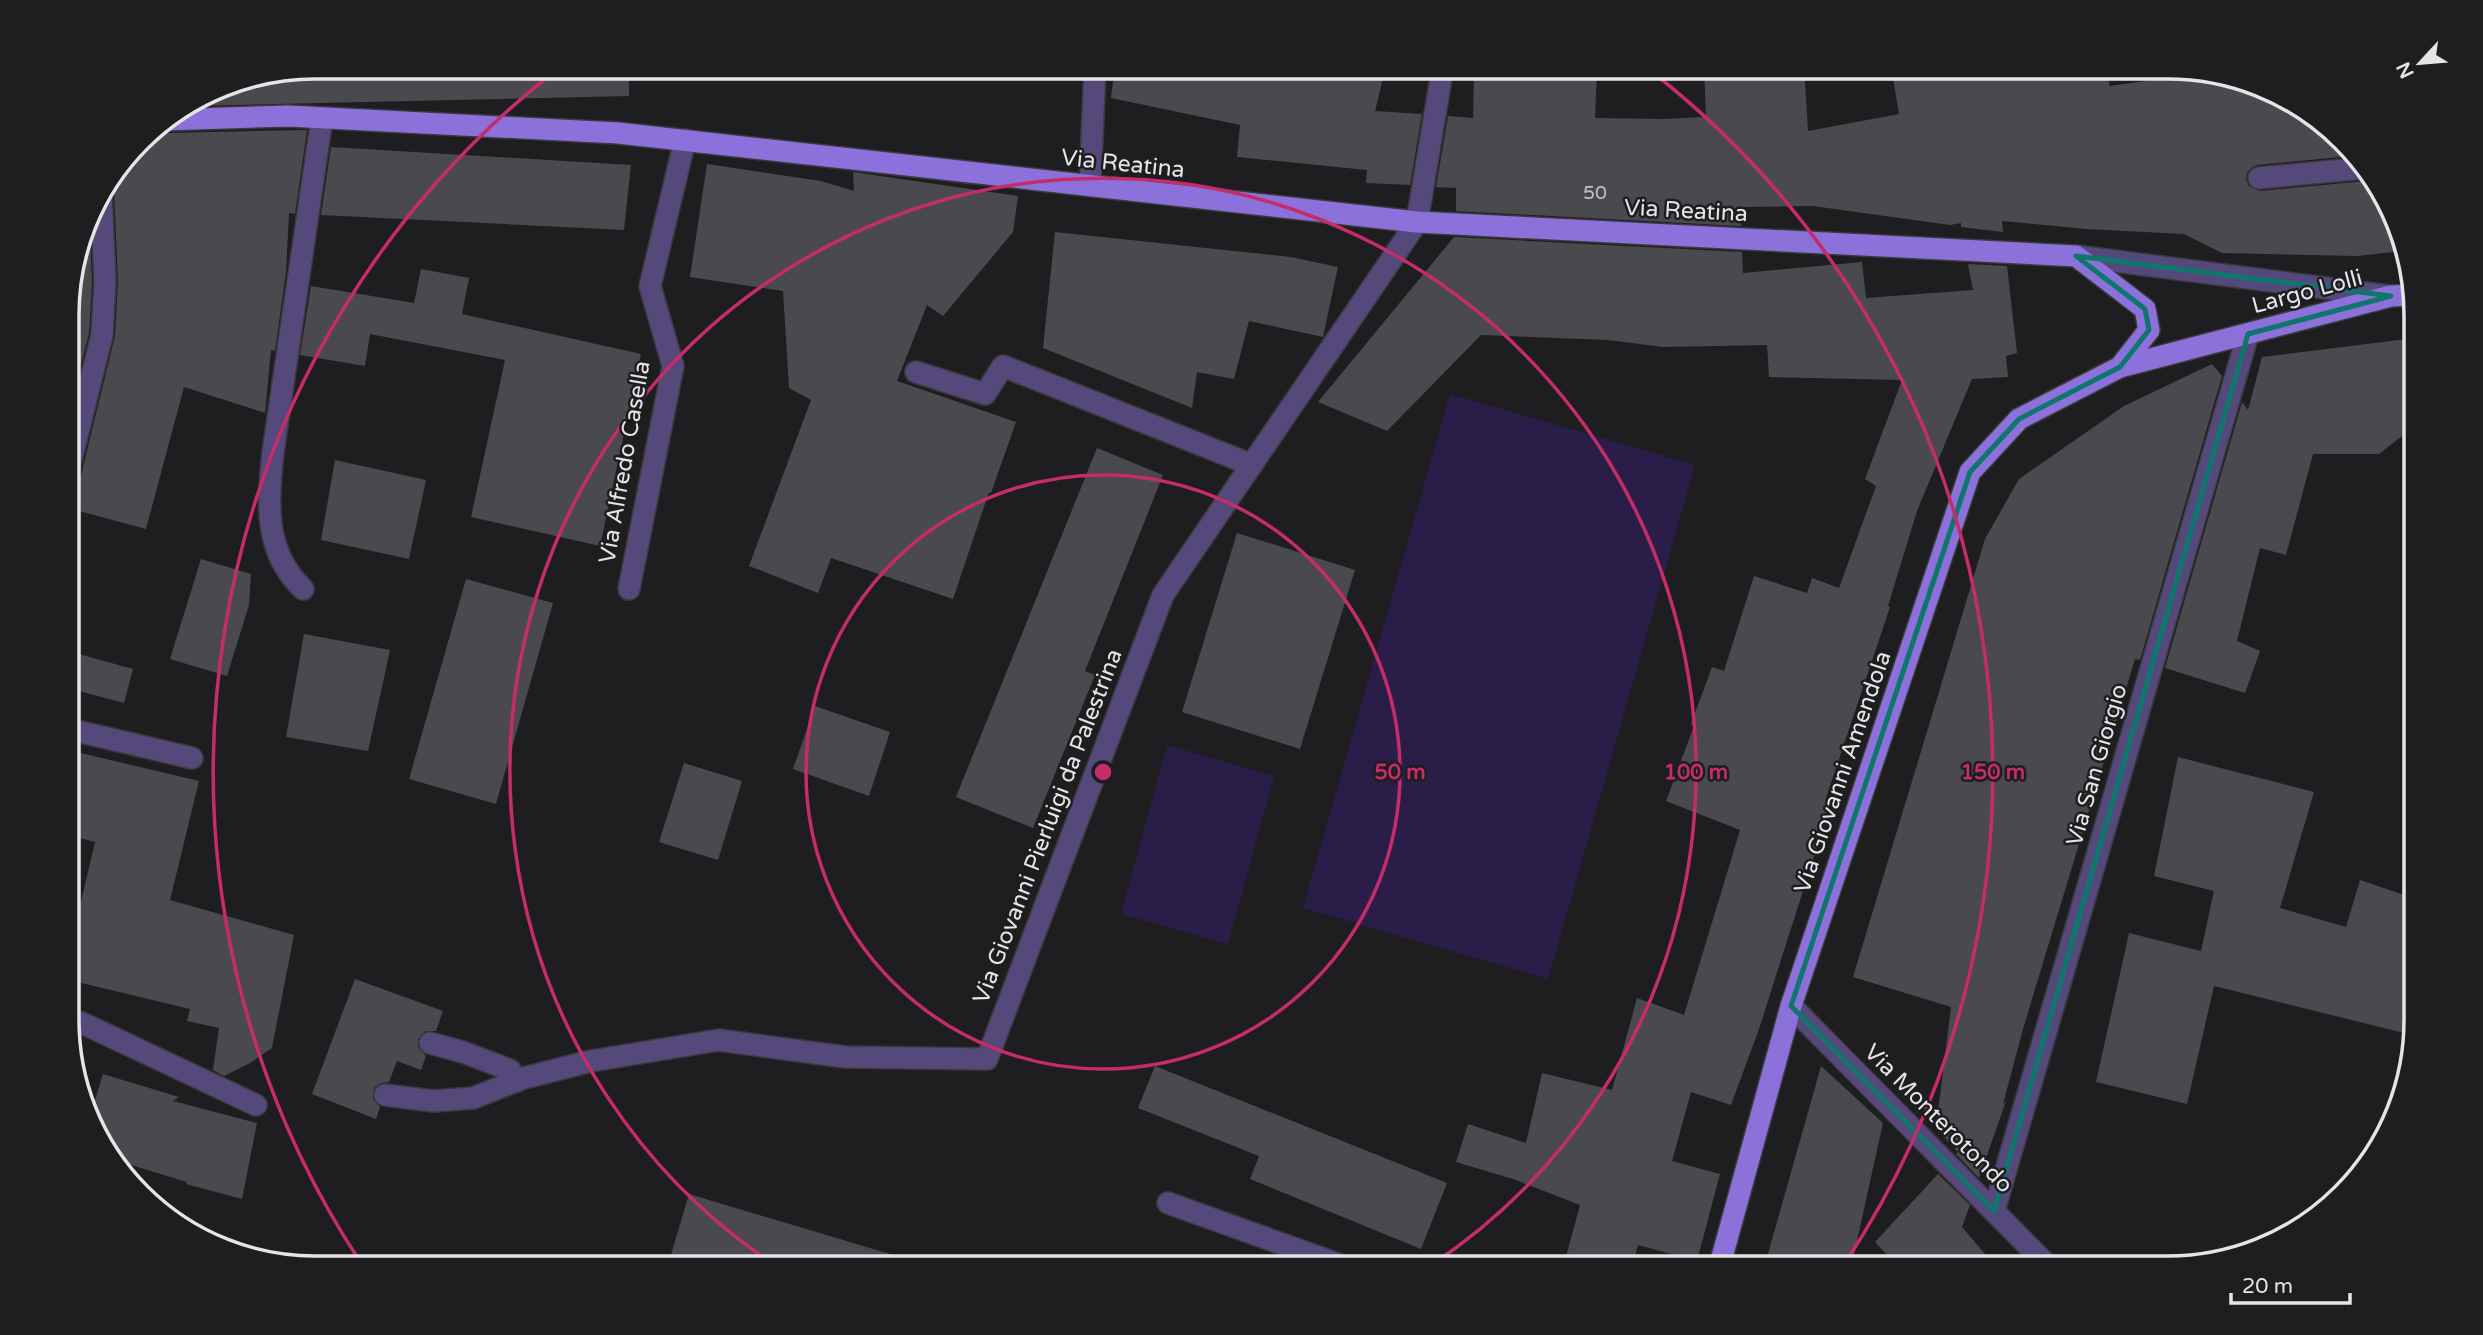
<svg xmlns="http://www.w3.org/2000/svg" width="2483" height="1335" font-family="'Varela Round',sans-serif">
	<rect width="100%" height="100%" fill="#1e1d20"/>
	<!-- green -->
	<path fill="#2a1e49" d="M 1450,394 L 1695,465 L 1548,979 L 1303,908 Z
		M 1167,745 L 1274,776 L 1228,944 L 1121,914 Z"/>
	<!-- building -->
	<path fill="#4a4a4e" d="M 314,66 L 629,66 L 629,96 L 186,106 L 220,85 Z
		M 1115,66 L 1386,66 L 1375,111 L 1422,114 L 1410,185 L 1366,183 L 1367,170 L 1237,157 L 1240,125 L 1111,98 Z
		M 1474,66 L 1597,70 L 1595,118 L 1665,119 L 1706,117 L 1704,66 L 1804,66 L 1808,131 L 1899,114 L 1891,66 L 2105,66 L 2110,86 L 2166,78 L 2164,66 L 2169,66 L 2279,92 L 2351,156 L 2257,165 L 2251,168 L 2247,173 L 2246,180 L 2249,186 L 2260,191 L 2366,181 L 2375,176 L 2403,251 L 2357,256 L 2222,253 L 2184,234 L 2086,229 L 2002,221 L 2003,232 L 1961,227 L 1961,223 L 1950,225 L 1813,206 L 1740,207 L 1741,226 L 1456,211 L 1456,188 L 1436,187 L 1448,116 L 1473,118 Z
		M 154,126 L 158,131 L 165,133 L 307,130 L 295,214 L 289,213 L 286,272 L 275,351 L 271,350 L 265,413 L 184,387 L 146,529 L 68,508 L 67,489 L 76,486 L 80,479 L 115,336 L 118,281 L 114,191 L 109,182 Z
		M 331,147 L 631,165 L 624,230 L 321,215 Z
		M 707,164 L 821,181 L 854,191 L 853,172 L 1018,196 L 1013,232 L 943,316 L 927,305 L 897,381 L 1016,422 L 991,493 L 989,492 L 953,599 L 831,558 L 818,593 L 749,566 L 811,400 L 789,388 L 783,291 L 690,277 Z
		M 89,216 L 92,282 L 89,333 L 67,420 L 67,298 Z
		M 1055,232 L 1291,257 L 1338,267 L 1323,337 L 1249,321 L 1234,379 L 1197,372 L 1192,408 L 1043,348 Z
		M 1454,237 L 1742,252 L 1743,273 L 1862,262 L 1866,298 L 1973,290 L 1968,264 L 2007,266 L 2017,353 L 2006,356 L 2008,377 L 1972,379 L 1917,511 L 1888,606 L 1890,607 L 1825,801 L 1831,803 L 1759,1029 L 1731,1105 L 1691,1092 L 1672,1161 L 1720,1174 L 1697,1261 L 1638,1245 L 1632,1268 L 1563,1268 L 1580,1205 L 1513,1179 L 1456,1162 L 1468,1124 L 1526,1143 L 1542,1073 L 1612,1090 L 1637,998 L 1684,1015 L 1740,830 L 1666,801 L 1694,726 L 1691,724 L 1712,667 L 1724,671 L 1754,576 L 1807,593 L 1812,578 L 1839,588 L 1876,486 L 1865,479 L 1902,380 L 1769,377 L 1767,345 L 1663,347 L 1608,340 L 1481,335 L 1387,431 L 1318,402 Z
		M 421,269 L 469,278 L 462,314 L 641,354 L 600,546 L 471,517 L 505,360 L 370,334 L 365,366 L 300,355 L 311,286 L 414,303 Z
		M 2415,338 L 2415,426 L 2379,454 L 2313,454 L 2286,555 L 2260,548 L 2237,641 L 2260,651 L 2245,693 L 2165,668 L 2242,402 L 2248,410 L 2262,357 Z
		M 2212,364 L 2222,376 L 2140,660 L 2135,659 L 2023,1029 L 2003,1104 L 2006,1101 L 1979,1178 L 1956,1154 L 1958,1152 L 1936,1128 L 1951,1007 L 1853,977 L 1985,539 L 2019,479 L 2124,406 Z
		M 1097,448 L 1163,475 L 1085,671 L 1095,675 L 1033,828 L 956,797 Z
		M 335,460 L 426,480 L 409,559 L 321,540 Z
		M 1237,533 L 1355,570 L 1300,749 L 1182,712 Z
		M 201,559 L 251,574 L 249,605 L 227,676 L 170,659 Z
		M 466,579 L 553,603 L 496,804 L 409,779 Z
		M 304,634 L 390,650 L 368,751 L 286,737 Z
		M 68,651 L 133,669 L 124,703 L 68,688 Z
		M 815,706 L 890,732 L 869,796 L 793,769 Z
		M 68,750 L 199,781 L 170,900 L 294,935 L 272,1048 L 250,1063 L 224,1076 L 213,1070 L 219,1028 L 187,1021 L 190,1009 L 69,980 L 68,957 L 95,842 L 68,835 Z
		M 2178,757 L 2314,792 L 2280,908 L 2346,927 L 2360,880 L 2416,899 L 2416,986 L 2404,1033 L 2214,986 L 2187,1104 L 2096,1082 L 2129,933 L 2201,951 L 2214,891 L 2154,876 Z
		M 684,763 L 742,781 L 718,860 L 659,842 Z
		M 355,979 L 443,1011 L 436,1031 L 426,1031 L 418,1039 L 418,1047 L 426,1056 L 421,1070 L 397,1061 L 389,1082 L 381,1083 L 374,1088 L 373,1099 L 380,1107 L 376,1119 L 312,1094 Z
		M 1155,1066 L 1447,1183 L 1421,1249 L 1250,1179 L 1259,1156 L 1138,1108 Z
		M 1821,1066 L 1883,1123 L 1851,1268 L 1764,1268 Z
		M 103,1074 L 179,1097 L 173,1101 L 257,1123 L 242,1199 L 186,1184 L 187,1182 L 108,1158 L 91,1113 Z
		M 1938,1174 L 1970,1205 L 1962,1227 L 1997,1268 L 1899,1268 L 1875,1242 Z
		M 689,1194 L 910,1260 L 909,1268 L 667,1268 Z"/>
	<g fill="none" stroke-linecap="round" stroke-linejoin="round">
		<!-- minor casing -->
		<g stroke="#3a393c" stroke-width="24">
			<path id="minor" d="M 2259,178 L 2365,168
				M 1090,186 L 1095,66
				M 2076,256 L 2389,296
				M 916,372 L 985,394 L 1003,366 L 1252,465
				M 67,476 L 102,335 L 105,282 L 101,192
				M 303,589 C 263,551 268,502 273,452 L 322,118
				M 629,589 L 673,366 L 650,286 L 685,140
				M 68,729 L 192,758
				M 1791,1006 L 2050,1268
				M 69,1019 L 82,1023 L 256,1105
				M 430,1043 L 463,1052 L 510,1070 L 515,1082
				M 385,1095 L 433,1101 L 473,1098 L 524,1078 L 591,1061 L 719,1040 L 845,1057 L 987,1059 L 1163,595 L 1417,222 L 1443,66
				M 1168,1203 L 1349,1268
				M 1994,1211 L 2248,334"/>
		</g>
		<!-- major casing -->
		<g stroke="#3a393c" stroke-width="24">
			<path id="major" d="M 165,120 L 288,116 L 618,133 L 1417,222 L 2076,256 L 2145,309 L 2149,330 L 2120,367
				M 1719,1268 L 1791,1006 L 1970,472 L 2019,419 L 2120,367 L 2391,296 L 2414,295"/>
		</g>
		<!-- minor -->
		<use href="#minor" stroke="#55497b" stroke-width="21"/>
		<!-- major -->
		<use href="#major" stroke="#8d71da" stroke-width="21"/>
	</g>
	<!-- marked area -->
	<path fill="none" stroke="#0f766e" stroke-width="5" stroke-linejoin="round" d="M 2076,256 L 2391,296 L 2248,334 L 1994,1211 L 1791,1006 L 1970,472 L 2019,419 L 2120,367 L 2149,330 L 2145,309 Z"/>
	<!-- distance rings -->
	<g fill="none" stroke="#c62c69" stroke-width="3.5">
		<circle cx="1103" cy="772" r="297"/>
		<path d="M776 1266A593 593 0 1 1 1430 1266"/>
		<path d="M361 1263A890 890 0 0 1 555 71M1651 71A890 890 0 0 1 1845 1263"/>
	</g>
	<g text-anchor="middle" stroke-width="5" stroke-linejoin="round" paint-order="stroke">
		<!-- number labels -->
		<g font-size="19" fill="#bebec1">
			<text x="1595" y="199">50</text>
		</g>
		<!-- street labels -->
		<g font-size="23" fill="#e5e4e7" stroke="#1e1d20">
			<text transform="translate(1123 163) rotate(6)" y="8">Via Reatina</text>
			<text transform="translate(1686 210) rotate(3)" y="8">Via Reatina</text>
			<text transform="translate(2307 291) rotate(-15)" y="8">Largo Lolli</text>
			<text transform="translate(624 462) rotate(-80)" y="8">Via Alfredo Casella</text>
			<text transform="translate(2096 765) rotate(-74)" y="8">Via San Giorgio</text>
			<text transform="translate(1842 772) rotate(-71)" y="8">Via Giovanni Amendola</text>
			<text transform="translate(1047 826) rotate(-69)" y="8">Via Giovanni Pierluigi da Palestrina</text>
			<text transform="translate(1939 1118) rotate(45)" y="8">Via Monterotondo</text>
		</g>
	</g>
	<!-- crop -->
	<path d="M0 0H2483V1335H0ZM315 79H2168A236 236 0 0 1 2404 315V1020A236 236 0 0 1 2168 1256H315A236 236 0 0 1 79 1020V315A236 236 0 0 1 315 79Z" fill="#1e1d20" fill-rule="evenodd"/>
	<path fill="none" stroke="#e5e4e7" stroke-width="3.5" d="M315 79H2168A236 236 0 0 1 2404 315V1020A236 236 0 0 1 2168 1256H315A236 236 0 0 1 79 1020V315A236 236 0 0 1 315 79Z"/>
	<circle cx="1103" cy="772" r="10" fill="#c62c69" stroke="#1e1d20" stroke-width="3.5"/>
	<g font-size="21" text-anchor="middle" font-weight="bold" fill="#c62c69" stroke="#1e1d20" stroke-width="5" stroke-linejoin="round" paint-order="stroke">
		<text x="1400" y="779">50 m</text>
		<text x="1696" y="779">100 m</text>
		<text x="1993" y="779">150 m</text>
	</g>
	<!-- north arrow -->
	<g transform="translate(2420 63) rotate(244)" stroke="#1e1d20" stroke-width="5" paint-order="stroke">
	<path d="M0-5L12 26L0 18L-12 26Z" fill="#e5e4e7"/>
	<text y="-10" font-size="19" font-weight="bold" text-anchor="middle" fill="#e5e4e7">N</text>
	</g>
	<!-- scale -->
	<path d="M2231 1293v10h119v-10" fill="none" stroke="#e5e4e7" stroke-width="3.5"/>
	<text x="2242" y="1293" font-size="21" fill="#e5e4e7" stroke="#1e1d20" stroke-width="5" paint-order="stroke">20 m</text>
</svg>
